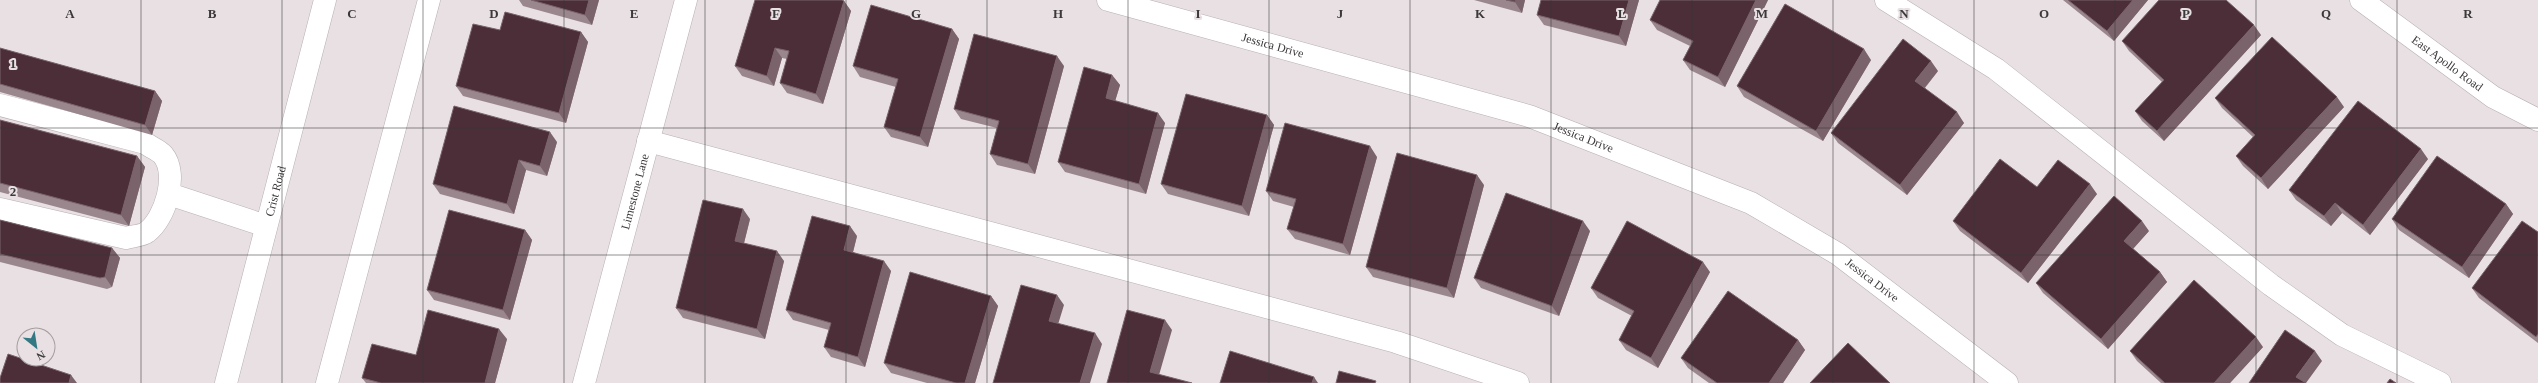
<svg xmlns="http://www.w3.org/2000/svg" width="2538" height="383" font-family="Georgia,serif">
	<rect width="100%" height="100%" fill="#e8e0e2"/>
	<g fill="none" stroke-linecap="round" stroke-linejoin="round">
		<!-- minor casing -->
		<g stroke="#b8afb2" stroke-width="23">
			<g id="minor">
				<path id="s1" d="M 1108,0 L 1529,116 L 1751,203 L 1838,254 L 2007,383"/>
				<path d="M 1886,0 L 1996,69 L 2271,285 L 2342,335 L 2440,383"/>
				<path id="s2" d="M 2361,0 L 2493,97 L 2538,120"/>
				<path d="M 0,105 L 145,143 C 150,147 159,150 163,155 C 179,174 165,219 147,232 C 142,236 132,236 126,238 L 0,209"/>
				<path d="M 648,141 L 1396,342 L 1518,383"/>
				<path d="M 169,194 L 266,226"/>
				<path id="s3" d="M 226,383 L 325,0"/>
				<path d="M 327,383 L 429,0"/>
				<path id="s4" d="M 584,383 L 686,0"/>
			</g>
		</g>
		<!-- minor -->
		<use href="#minor" stroke="#fff" stroke-width="22"/>
	</g>
	<!-- wall -->
	<path fill="#9a878d" d="M 519,0 L 599,0 L 592,25 L 523,6 Z
		M 1474,0 L 1525,0 L 1522,13 Z
		M 1639,0 L 1626,46 L 1544,25 L 1537,15 Z
		M 1768,0 L 1725,87 L 1690,70 L 1683,60 L 1690,46 L 1657,30 L 1650,20 Z
		M 2063,0 L 2148,0 L 2114,41 Z
		M 844,1 L 851,11 L 823,104 L 787,93 L 780,83 L 787,59 L 782,58 L 774,86 L 742,76 L 735,66 Z
		M 952,29 L 959,39 L 928,147 L 891,137 L 884,127 L 896,87 L 860,77 L 853,66 Z
		M 500,30 L 581,32 L 588,42 L 566,123 L 463,96 L 456,86 Z
		M 2261,35 L 2164,141 L 2142,121 L 2135,111 L 2162,82 L 2129,51 L 2122,41 Z
		M 0,48 L 155,91 L 162,101 L 152,135 L 0,92 Z
		M 1871,60 L 1823,141 L 1744,97 L 1737,86 Z
		M 1064,66 L 1035,174 L 997,165 L 990,154 L 997,128 L 961,119 L 954,109 Z
		M 1938,71 L 1925,88 L 1964,123 L 1907,195 L 1838,143 L 1831,133 Z
		M 1112,75 L 1120,85 L 1115,101 L 1165,123 L 1146,194 L 1065,172 L 1058,162 Z
		M 2215,98 L 2344,107 L 2268,189 L 2243,166 L 2236,156 L 2253,137 L 2222,108 Z
		M 1267,115 L 1274,125 L 1249,216 L 1168,194 L 1161,184 Z
		M 0,120 L 137,156 L 145,167 L 129,226 L 0,192 Z
		M 557,142 L 547,176 L 526,170 L 514,214 L 440,194 L 433,184 Z
		M 1377,157 L 1350,255 L 1295,239 L 1287,229 L 1294,207 L 1273,201 L 1266,191 Z
		M 2428,159 L 2370,235 L 2342,213 L 2331,226 L 2296,200 L 2289,190 Z
		M 1484,185 L 1454,298 L 1373,277 L 1366,267 Z
		M 2037,187 L 2097,194 L 2028,283 L 1960,231 L 1953,221 Z
		M 2506,204 L 2513,214 L 2469,278 L 2399,230 L 2392,219 Z
		M 750,219 L 744,243 L 784,261 L 765,339 L 683,318 L 676,308 Z
		M 0,220 L 112,248 L 120,258 L 112,287 L 107,289 L 0,262 Z
		M 525,230 L 532,240 L 510,320 L 434,300 L 427,290 Z
		M 1590,231 L 1559,316 L 1481,288 L 1474,278 Z
		M 2149,231 L 2133,249 L 2160,272 L 2167,282 L 2108,349 L 2043,293 L 2036,283 Z
		M 2538,232 L 2538,343 L 2479,298 L 2472,288 Z
		M 857,236 L 853,252 L 891,271 L 865,367 L 831,357 L 824,347 L 829,330 L 793,320 L 786,310 Z
		M 1710,272 L 1658,368 L 1626,350 L 1619,340 L 1632,316 L 1598,298 L 1591,288 Z
		M 991,296 L 998,306 L 975,383 L 927,383 L 891,373 L 884,363 Z
		M 507,339 L 495,383 L 366,383 L 362,378 L 416,355 Z
		M 1798,340 L 1805,350 L 1783,383 L 1709,383 L 1688,368 L 1681,358 Z
		M 2263,347 L 2230,383 L 2161,383 L 2137,361 L 2130,351 Z"/>
	<!-- shaded-wall -->
	<path fill="#7a636b" d="M 589,0 L 599,0 L 592,25 L 585,15 Z
		M 1516,0 L 1525,0 L 1522,13 L 1515,2 Z
		M 1629,0 L 1639,0 L 1626,46 L 1619,36 Z
		M 1756,0 L 1768,0 L 1725,87 L 1718,77 Z
		M 2133,0 L 2148,0 L 2114,41 L 2107,31 Z
		M 844,1 L 851,11 L 823,104 L 816,94 Z
		M 2254,25 L 2261,35 L 2164,141 L 2157,131 Z
		M 952,29 L 959,39 L 928,147 L 920,137 Z
		M 581,32 L 588,42 L 566,123 L 559,113 Z
		M 775,48 L 782,58 L 774,86 L 767,76 Z
		M 1864,49 L 1871,60 L 1823,141 L 1816,131 Z
		M 1057,56 L 1064,66 L 1035,174 L 1028,164 Z
		M 1931,61 L 1938,71 L 1922,91 L 1915,81 Z
		M 1112,75 L 1120,85 L 1113,108 L 1106,98 Z
		M 155,91 L 162,101 L 152,135 L 145,125 Z
		M 2337,97 L 2344,107 L 2268,189 L 2261,178 Z
		M 1957,112 L 1964,123 L 1907,195 L 1900,185 Z
		M 1158,113 L 1165,123 L 1146,194 L 1139,184 Z
		M 1267,115 L 1274,125 L 1249,216 L 1242,206 Z
		M 550,132 L 557,142 L 547,176 L 540,166 Z
		M 1370,146 L 1377,157 L 1350,255 L 1343,244 Z
		M 2421,149 L 2428,159 L 2370,235 L 2363,225 Z
		M 137,156 L 145,167 L 129,226 L 121,215 Z
		M 519,160 L 526,170 L 514,214 L 507,204 Z
		M 1477,175 L 1484,185 L 1454,298 L 1447,288 Z
		M 2090,184 L 2097,194 L 2028,283 L 2021,273 Z
		M 2335,203 L 2342,213 L 2331,226 L 2324,216 Z
		M 2506,204 L 2513,214 L 2469,278 L 2462,267 Z
		M 743,209 L 750,219 L 742,251 L 735,241 Z
		M 1583,221 L 1590,231 L 1559,316 L 1552,306 Z
		M 2142,221 L 2149,231 L 2131,251 L 2124,241 Z
		M 850,226 L 857,236 L 851,260 L 844,250 Z
		M 525,230 L 532,240 L 510,320 L 503,310 Z
		M 112,248 L 120,258 L 112,287 L 105,277 Z
		M 777,251 L 784,261 L 765,339 L 757,329 Z
		M 884,261 L 891,271 L 865,367 L 858,357 Z
		M 1703,262 L 1710,272 L 1658,368 L 1651,358 Z
		M 2160,272 L 2167,282 L 2108,349 L 2101,339 Z
		M 1057,295 L 1064,305 L 1056,331 L 1049,321 Z
		M 991,296 L 998,306 L 975,383 L 965,383 Z
		M 1165,320 L 1172,330 L 1157,382 L 1150,372 Z
		M 499,329 L 507,339 L 495,383 L 485,383 Z
		M 1095,333 L 1102,344 L 1090,383 L 1080,383 Z
		M 2256,337 L 2263,347 L 2230,383 L 2214,383 Z
		M 1798,340 L 1805,350 L 1783,383 L 1769,383 Z
		M 2315,351 L 2322,361 L 2306,383 L 2301,383 L 2296,377 Z
		M 71,375 L 77,383 L 69,383 Z
		M 1314,377 L 1318,383 L 1312,383 Z"/>
	<!-- building -->
	<path fill="#4b2e38" stroke="#7a636b" d="M 531,0 L 589,0 L 585,15 Z
		M 755,0 L 842,0 L 844,1 L 816,94 L 780,83 L 789,51 L 775,48 L 767,76 L 735,66 Z
		M 1506,0 L 1516,0 L 1515,2 Z
		M 1541,0 L 1629,0 L 1619,36 L 1537,15 Z
		M 1660,0 L 1756,0 L 1718,77 L 1683,60 L 1693,41 L 1650,20 Z
		M 2068,0 L 2133,0 L 2107,31 Z
		M 2159,0 L 2226,0 L 2254,25 L 2157,131 L 2135,111 L 2164,80 L 2122,41 Z
		M 1785,4 L 1864,49 L 1816,131 L 1737,86 Z
		M 871,5 L 952,29 L 920,137 L 884,127 L 898,79 L 853,66 Z
		M 505,12 L 581,32 L 559,113 L 456,86 L 473,24 L 500,30 Z
		M 974,34 L 1057,56 L 1028,164 L 990,154 L 999,121 L 954,109 Z
		M 2272,37 L 2337,97 L 2261,178 L 2236,156 L 2255,135 L 2215,98 Z
		M 1903,39 L 1931,61 L 1915,81 L 1957,112 L 1900,185 L 1831,133 Z
		M 0,48 L 155,91 L 145,125 L 0,84 Z
		M 1084,67 L 1112,75 L 1106,98 L 1158,113 L 1139,184 L 1058,162 Z
		M 1186,94 L 1267,115 L 1242,206 L 1161,184 Z
		M 2358,101 L 2421,149 L 2363,225 L 2335,203 L 2324,216 L 2289,190 Z
		M 454,106 L 550,132 L 540,166 L 519,160 L 507,204 L 433,184 Z
		M 0,120 L 137,156 L 121,215 L 0,183 Z
		M 1285,123 L 1370,146 L 1343,244 L 1287,229 L 1296,199 L 1266,191 Z
		M 1397,153 L 1477,175 L 1447,288 L 1366,267 Z
		M 2437,156 L 2506,204 L 2462,267 L 2392,219 Z
		M 2000,159 L 2037,187 L 2058,160 L 2090,184 L 2021,273 L 1953,221 Z
		M 1506,193 L 1583,221 L 1552,306 L 1474,278 Z
		M 2114,196 L 2142,221 L 2124,241 L 2160,272 L 2101,339 L 2036,283 Z
		M 703,200 L 743,209 L 735,241 L 777,251 L 757,329 L 676,308 Z
		M 449,210 L 525,230 L 503,310 L 427,290 Z
		M 812,216 L 850,226 L 844,250 L 884,261 L 858,357 L 824,347 L 831,323 L 786,310 Z
		M 0,220 L 112,248 L 105,277 L 100,278 L 0,254 Z
		M 1627,221 L 1703,262 L 1651,358 L 1619,340 L 1634,311 L 1591,288 Z
		M 2522,221 L 2538,232 L 2538,334 L 2536,337 L 2472,288 Z
		M 910,272 L 991,296 L 965,383 L 956,383 L 884,363 Z
		M 2194,280 L 2256,337 L 2214,383 L 2165,383 L 2130,351 Z
		M 1021,285 L 1057,295 L 1049,321 L 1095,333 L 1080,383 L 993,383 Z
		M 1728,291 L 1798,340 L 1769,383 L 1717,383 L 1681,358 Z
		M 428,310 L 499,329 L 485,383 L 381,383 L 362,378 L 372,344 L 416,355 Z
		M 1127,310 L 1165,320 L 1150,372 L 1192,383 L 1107,383 Z
		M 2285,330 L 2315,351 L 2296,377 L 2306,383 L 2249,383 Z
		M 1848,343 L 1890,383 L 1810,383 Z
		M 1230,351 L 1314,377 L 1312,383 L 1220,383 Z
		M 8,354 L 71,375 L 69,383 L 0,383 L 0,378 Z
		M 1339,371 L 1376,381 L 1375,383 L 1336,383 Z
		M 2390,379 L 2396,383 L 2387,383 Z"/>
	<!-- grid -->
	<path fill="none" stroke="#3b3839" stroke-width="1" stroke-opacity="0.55" d="M 141,0 L 141,383M 282,0 L 282,383M 423,0 L 423,383M 564,0 L 564,383M 705,0 L 705,383M 846,0 L 846,383M 987,0 L 987,383M 1128,0 L 1128,383M 1269,0 L 1269,383M 1410,0 L 1410,383M 1551,0 L 1551,383M 1692,0 L 1692,383M 1833,0 L 1833,383M 1974,0 L 1974,383M 2115,0 L 2115,383M 2256,0 L 2256,383M 2397,0 L 2397,383M 0,128 L 2538,128M 0,255 L 2538,255"/>
	<g text-anchor="middle" stroke-width="4" stroke-linejoin="round" paint-order="stroke">
		<!-- street labels -->
		<g font-size="12" fill="#3b3839" stroke="#e8e0e2">
			<text dy="4" stroke="none"><textPath href="#s1" startOffset="171">Jessica Drive</textPath></text>
			<text dy="4" stroke="none"><textPath href="#s2" startOffset="107">East Apollo Road</textPath></text>
			<text dy="4" stroke="none"><textPath href="#s1" startOffset="495">Jessica Drive</textPath></text>
			<text dy="4" stroke="none"><textPath href="#s3" startOffset="198">Crist Road</textPath></text>
			<text dy="4" stroke="none"><textPath href="#s4" startOffset="198">Limestone Lane</textPath></text>
			<text dy="4" stroke="none"><textPath href="#s1" startOffset="819">Jessica Drive</textPath></text>
		</g>
	</g>
	<g font-size="13" text-anchor="middle" font-weight="bold" fill="#3b3839" stroke="#e8e0e2" stroke-width="4" stroke-linejoin="round" paint-order="stroke">
		<text x="70" y="18">A</text>
		<text x="212" y="18">B</text>
		<text x="352" y="18">C</text>
		<text x="494" y="18">D</text>
		<text x="634" y="18">E</text>
		<text x="776" y="18">F</text>
		<text x="916" y="18">G</text>
		<text x="1058" y="18">H</text>
		<text x="1198" y="18">I</text>
		<text x="1340" y="18">J</text>
		<text x="1480" y="18">K</text>
		<text x="1622" y="18">L</text>
		<text x="1762" y="18">M</text>
		<text x="1904" y="18">N</text>
		<text x="2044" y="18">O</text>
		<text x="2186" y="18">P</text>
		<text x="2326" y="18">Q</text>
		<text x="2468" y="18">R</text>
		<text x="13" y="68">1</text>
		<text x="13" y="196">2</text>
	</g>
	<!-- north arrow -->
	<g transform="translate(36 347) rotate(150)"><circle r="19" fill="#e8e0e2" stroke="#a39d9e"/>
	<path d="M0-3L7 15L0 10L-7 15Z" fill="#327984"/>
	<text y="-6" font-size="11" font-weight="bold" text-anchor="middle" fill="#3b3839">N</text>
	</g>
</svg>
